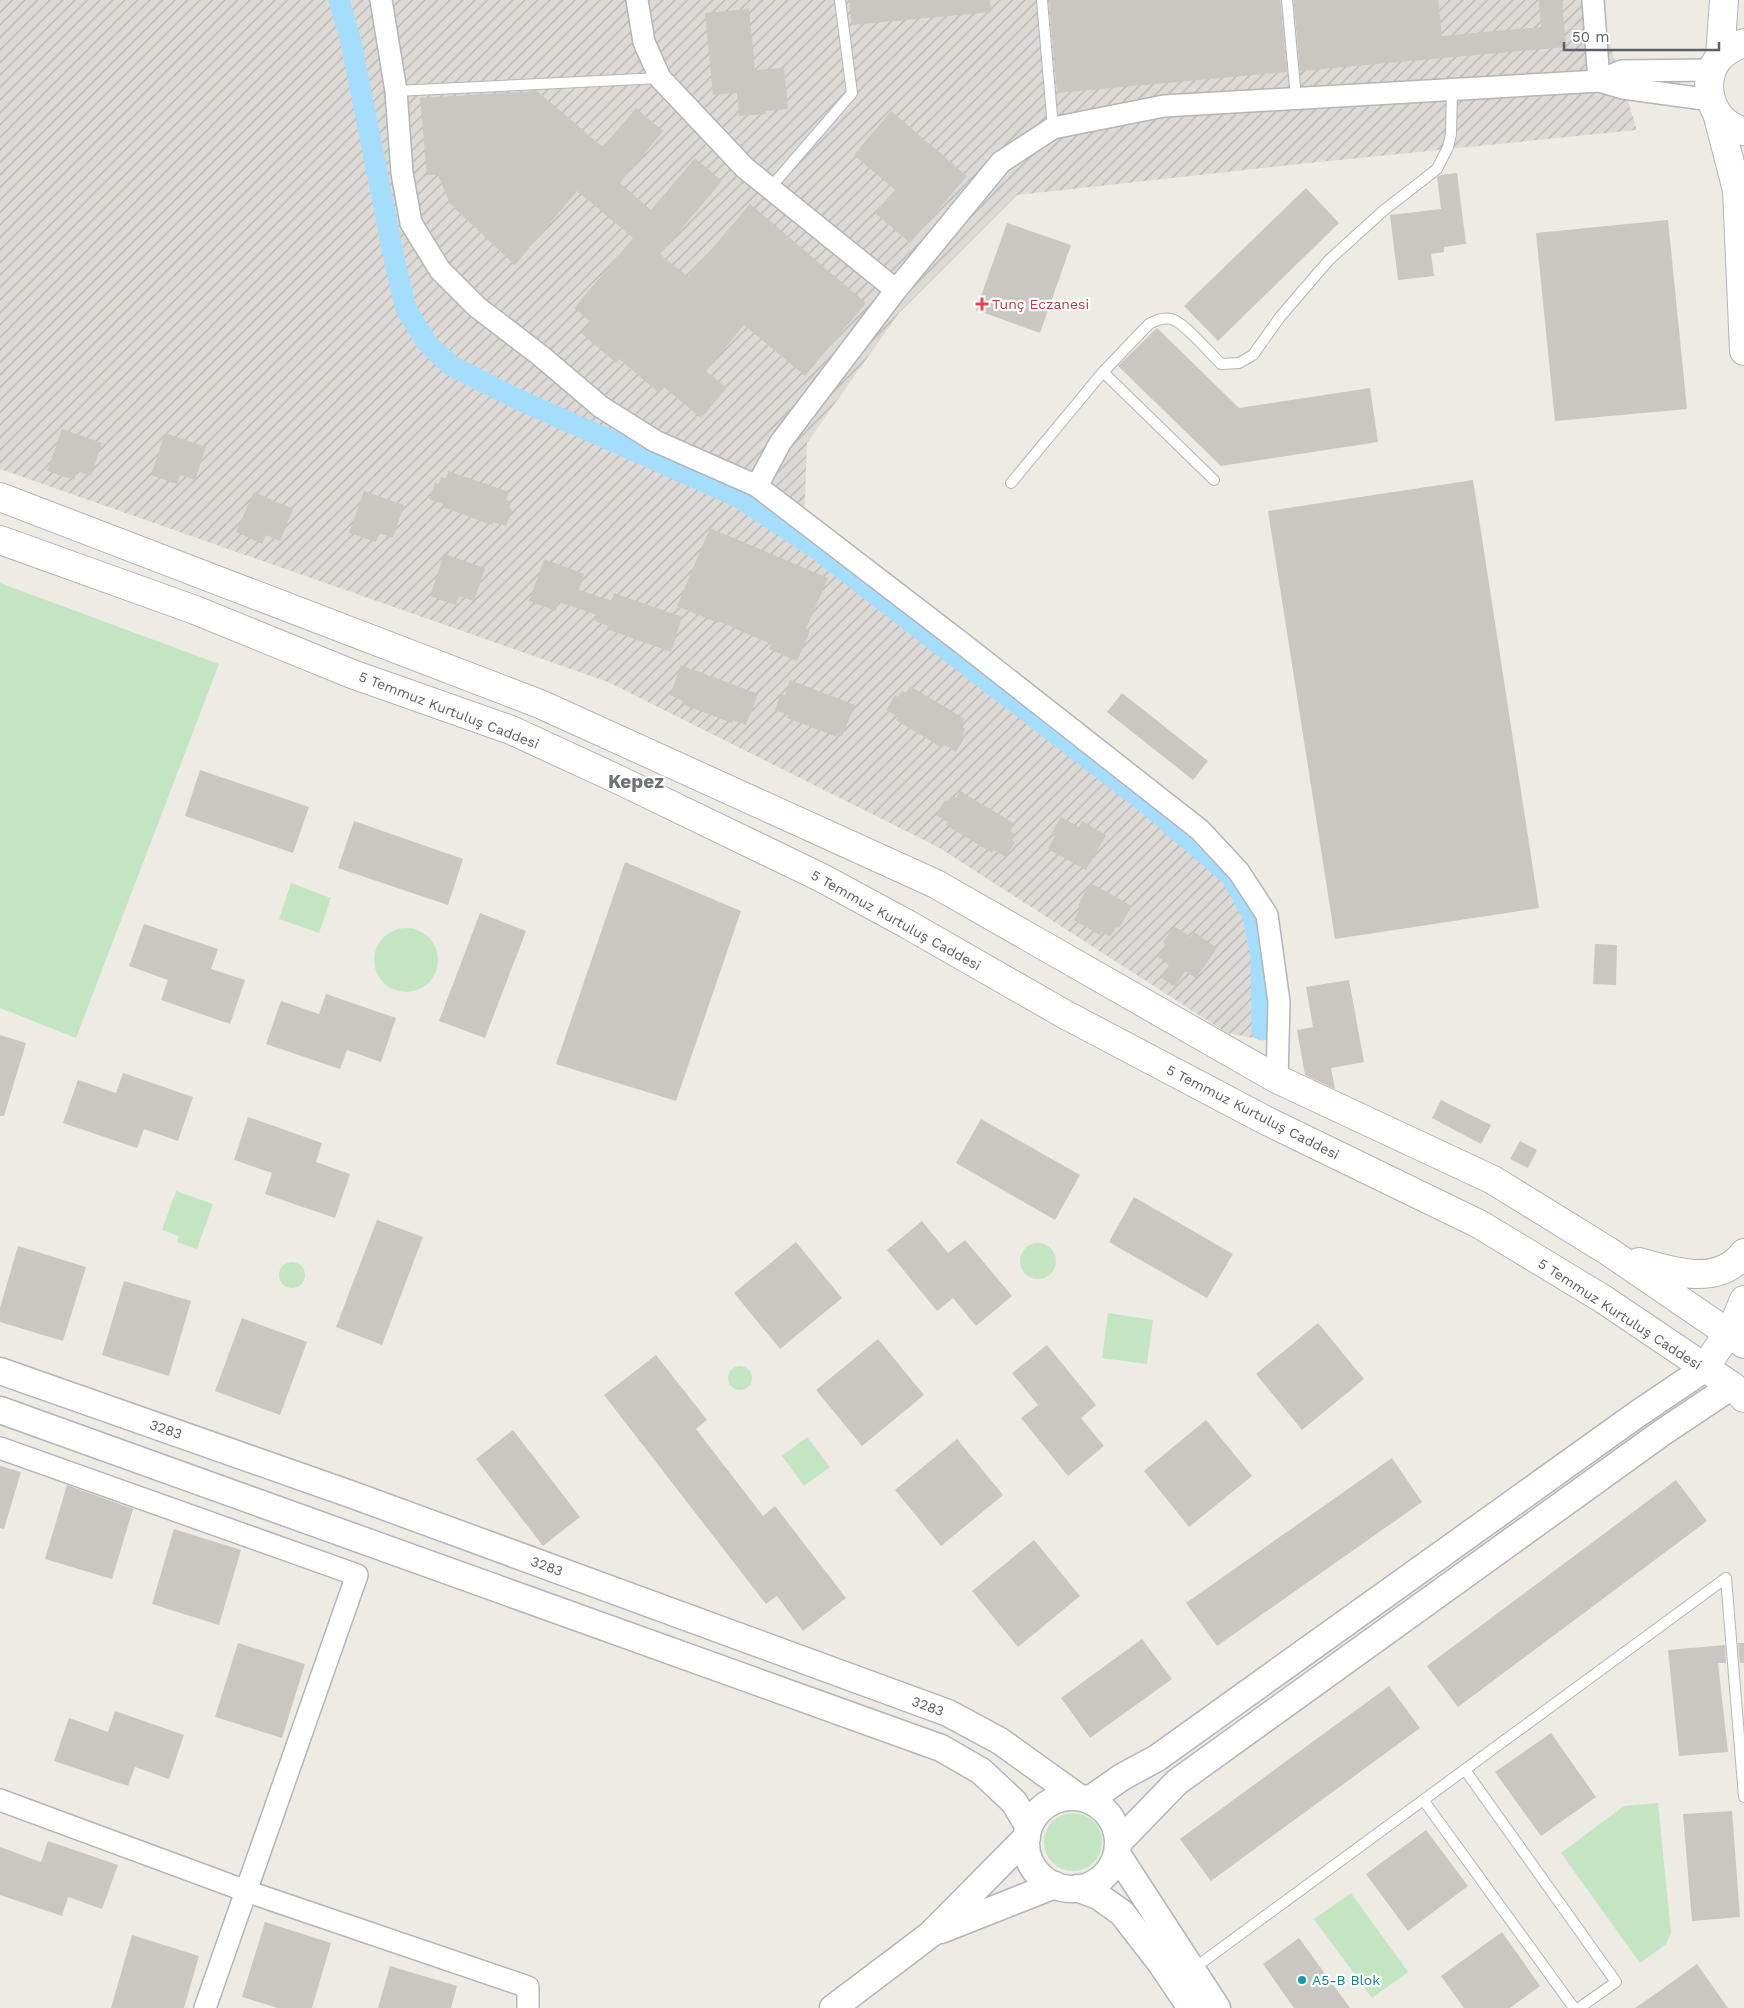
<svg xmlns="http://www.w3.org/2000/svg" width="1744" height="2008" font-family="'Work Sans',sans-serif">
	<defs>
		<pattern id="industrial-furrows" width="10" height="10" patternUnits="userSpaceOnUse" patternTransform="scale(1.25)"><rect width="10" height="10" fill="#dddad6"/><path d="M-1 1l2-2M0 10L10 0M9 11l2-2" fill="none" stroke="#b6b4b1"/></pattern>
	</defs>
	<rect width="100%" height="100%" fill="#eeebe4"/>
	<!-- industrial -->
	<path fill="url(#industrial-furrows)" fill-rule="evenodd" d="M 0,0 L 1596,0 L 1637,130 L 1299,164 L 1017,195 L 899,313 L 807,443 L 804,524 L 948,637 L 1200,847 L 1253,909 L 1264,1040 L 1227,1033 L 938,847 L 608,682 L 0,469 ZM 445,353 L 606,430 L 482,384 Z"/>
	<!-- green -->
	<path fill="#c4e5c1" d="M 0,583 L 219,664 L 76,1038 L 0,1008 Z
		M 291,883 L 331,898 L 319,933 L 279,919 Z
		M374 960a32 32 0 1 1 64 0a32 32 0 1 1-64 0Z
		M 176,1191 L 213,1204 L 197,1249 L 177,1242 L 179,1236 L 162,1230 Z
		M1020 1261a18 18 0 1 1 36 0a18 18 0 1 1-36 0Z
		M279 1275a13 13 0 1 1 26 0a13 13 0 1 1-26 0Z
		M 1108,1313 L 1153,1320 L 1147,1364 L 1102,1358 Z
		M728 1378a12 12 0 1 1 24 0a12 12 0 1 1-24 0Z
		M 807,1437 L 830,1467 L 804,1486 L 782,1456 Z
		M 1658,1803 L 1671,1933 L 1666,1944 L 1640,1963 L 1561,1853 L 1624,1806 Z
		M1044 1842a29 29 0 1 1 58 0a29 29 0 1 1-58 0Z
		M 1351,1893 L 1408,1972 L 1372,1998 L 1314,1919 Z"/>
	<g fill="none" stroke-linecap="round" stroke-linejoin="round">
		<!-- canal -->
		<path stroke="#a5defd" stroke-width="21" d="M 339,0 L 351,42 L 395,263 L 406,309 L 427,343 L 450,365 L 513,397 L 738,497 L 814,547 L 1151,807 L 1231,876 L 1252,914 L 1261,955 L 1262,1030"/>
	</g>
	<!-- building -->
	<path fill="#cac6c1" d="M 849,0 L 990,0 L 991,12 L 852,25 Z
		M 1049,0 L 1280,0 L 1287,72 L 1057,93 Z
		M 1294,0 L 1438,0 L 1442,36 L 1541,27 L 1539,0 L 1562,0 L 1566,47 L 1300,71 Z
		M 749,9 L 755,70 L 784,68 L 788,109 L 766,111 L 766,114 L 739,116 L 737,93 L 713,95 L 705,13 Z
		M 537,91 L 603,147 L 636,108 L 663,131 L 620,183 L 651,210 L 695,158 L 722,181 L 660,254 L 688,277 L 750,204 L 866,303 L 805,376 L 744,325 L 706,371 L 727,388 L 701,418 L 664,387 L 659,393 L 619,359 L 616,363 L 581,333 L 591,322 L 574,308 L 633,238 L 577,191 L 515,265 L 450,204 L 438,175 L 427,175 L 420,98 Z
		M 891,111 L 967,176 L 910,243 L 875,213 L 895,190 L 854,155 Z
		M 1457,173 L 1466,244 L 1444,247 L 1444,252 L 1431,254 L 1434,276 L 1398,280 L 1390,215 L 1441,209 L 1437,177 L 1441,175 Z
		M 1306,188 L 1339,223 L 1218,341 L 1184,306 Z
		M 1668,220 L 1687,409 L 1555,421 L 1536,233 Z
		M 1007,223 L 1071,245 L 1040,333 L 976,310 Z
		M 1157,328 L 1239,408 L 1370,388 L 1378,442 L 1221,466 L 1118,366 Z
		M 62,429 L 102,443 L 91,476 L 77,471 L 74,480 L 47,471 Z
		M 165,433 L 206,447 L 195,480 L 180,475 L 177,484 L 151,475 Z
		M 448,471 L 509,492 L 506,500 L 511,501 L 509,508 L 512,510 L 506,526 L 493,522 L 492,525 L 442,507 L 443,504 L 429,499 L 435,483 L 439,484 L 441,477 L 446,479 Z
		M 1473,480 L 1539,908 L 1335,939 L 1268,511 Z
		M 364,491 L 404,505 L 393,538 L 379,533 L 376,542 L 349,533 Z
		M 254,492 L 293,509 L 280,541 L 266,535 L 262,544 L 236,532 Z
		M 710,528 L 828,578 L 806,629 L 810,631 L 797,661 L 769,649 L 771,644 L 718,621 L 718,623 L 677,606 Z
		M 444,554 L 485,568 L 474,601 L 459,596 L 456,605 L 430,596 Z
		M 544,559 L 584,574 L 579,590 L 612,601 L 614,593 L 682,617 L 671,652 L 607,629 L 608,626 L 595,621 L 597,615 L 559,602 L 556,611 L 529,601 Z
		M 681,665 L 758,694 L 746,725 L 733,720 L 732,723 L 682,704 L 683,701 L 670,695 Z
		M 790,680 L 855,705 L 842,736 L 838,734 L 837,737 L 787,718 L 788,715 L 775,710 L 781,693 L 785,695 Z
		M 910,686 L 965,719 L 961,726 L 965,729 L 962,735 L 965,737 L 956,752 L 944,745 L 942,748 L 896,720 L 898,717 L 886,710 L 895,695 L 898,697 L 902,691 L 906,693 Z
		M 1122,693 L 1208,761 L 1193,780 L 1107,712 Z
		M 200,770 L 309,807 L 293,853 L 185,816 Z
		M 960,791 L 1015,824 L 1010,831 L 1015,834 L 1012,840 L 1015,842 L 1006,857 L 993,850 L 992,853 L 946,825 L 948,822 L 936,815 L 945,800 L 948,802 L 951,796 L 956,798 Z
		M 1061,817 L 1079,827 L 1082,821 L 1106,835 L 1086,870 L 1048,849 L 1055,836 L 1051,834 Z
		M 354,821 L 463,859 L 448,905 L 338,868 Z
		M 625,862 L 741,911 L 676,1101 L 556,1064 Z
		M 1090,883 L 1132,906 L 1119,928 L 1116,927 L 1110,936 L 1102,932 L 1100,935 L 1074,920 L 1081,907 L 1078,905 Z
		M 480,913 L 526,931 L 485,1038 L 439,1021 Z
		M 144,924 L 218,949 L 211,969 L 245,980 L 230,1024 L 161,1000 L 168,980 L 129,966 Z
		M 1174,926 L 1191,937 L 1194,932 L 1217,948 L 1196,978 L 1185,971 L 1175,987 L 1160,977 L 1169,965 L 1158,957 L 1166,945 L 1163,942 Z
		M 1595,944 L 1617,945 L 1616,985 L 1593,984 Z
		M 1349,980 L 1364,1062 L 1331,1068 L 1335,1089 L 1305,1075 L 1297,1030 L 1313,1027 L 1306,987 Z
		M 326,994 L 396,1018 L 381,1062 L 347,1050 L 340,1069 L 266,1044 L 281,1001 L 319,1014 Z
		M 0,1035 L 26,1043 L 4,1116 L 0,1116 Z
		M 123,1073 L 193,1097 L 178,1141 L 144,1129 L 137,1148 L 63,1123 L 78,1080 L 116,1093 Z
		M 1441,1100 L 1491,1125 L 1481,1144 L 1432,1118 Z
		M 248,1117 L 322,1143 L 316,1162 L 350,1174 L 335,1218 L 265,1194 L 272,1173 L 234,1160 Z
		M 981,1119 L 1080,1175 L 1055,1220 L 956,1163 Z
		M 1520,1141 L 1537,1150 L 1528,1168 L 1510,1159 Z
		M 1134,1197 L 1233,1254 L 1207,1298 L 1109,1242 Z
		M 377,1220 L 423,1237 L 382,1345 L 336,1327 Z
		M 922,1221 L 948,1253 L 965,1240 L 1012,1296 L 976,1326 L 953,1298 L 937,1311 L 887,1250 Z
		M 796,1242 L 842,1298 L 780,1349 L 734,1293 Z
		M 18,1246 L 86,1267 L 63,1341 L 0,1322 L 0,1308 Z
		M 124,1281 L 191,1301 L 169,1376 L 102,1355 Z
		M 242,1318 L 307,1342 L 280,1415 L 215,1391 Z
		M 1318,1323 L 1364,1379 L 1302,1430 L 1256,1374 Z
		M 878,1339 L 924,1395 L 862,1446 L 816,1390 Z
		M 1047,1345 L 1096,1405 L 1081,1418 L 1104,1446 L 1068,1476 L 1021,1418 L 1038,1405 L 1012,1373 Z
		M 656,1355 L 707,1420 L 696,1429 L 763,1516 L 775,1506 L 846,1598 L 803,1631 L 777,1596 L 766,1604 L 604,1395 Z
		M 1206,1420 L 1252,1476 L 1189,1527 L 1144,1471 Z
		M 513,1430 L 580,1517 L 543,1546 L 476,1459 Z
		M 957,1439 L 1003,1495 L 941,1546 L 895,1490 Z
		M 1392,1458 L 1422,1502 L 1217,1646 L 1186,1603 Z
		M 0,1466 L 21,1472 L 4,1529 L 0,1528 Z
		M 1676,1480 L 1707,1521 L 1458,1707 L 1427,1666 Z
		M 67,1485 L 133,1509 L 112,1579 L 45,1559 Z
		M 174,1529 L 241,1550 L 219,1625 L 152,1604 Z
		M 1034,1540 L 1080,1596 L 1018,1647 L 972,1591 Z
		M 1142,1639 L 1172,1679 L 1090,1738 L 1061,1698 Z
		M 238,1643 L 305,1664 L 282,1738 L 215,1717 Z
		M 1738,1643 L 1744,1643 L 1744,1663 L 1740,1663 Z
		M 1725,1645 L 1726,1663 L 1718,1663 L 1728,1752 L 1679,1756 L 1668,1650 Z
		M 1389,1686 L 1420,1728 L 1211,1881 L 1180,1839 Z
		M 115,1711 L 184,1735 L 169,1779 L 135,1767 L 128,1786 L 54,1761 L 69,1718 L 108,1732 Z
		M 1551,1733 L 1596,1797 L 1541,1836 L 1495,1772 Z
		M 1732,1811 L 1740,1917 L 1692,1921 L 1683,1814 Z
		M 1426,1830 L 1468,1886 L 1408,1931 L 1366,1874 Z
		M 48,1841 L 118,1865 L 102,1909 L 68,1897 L 62,1916 L 0,1895 L 0,1847 L 41,1862 Z
		M 265,1922 L 331,1943 L 312,2008 L 278,2008 L 242,1997 Z
		M 1502,1932 L 1540,1986 L 1510,2008 L 1464,2008 L 1441,1976 Z
		M 132,1935 L 199,1956 L 184,2008 L 111,2008 Z
		M 1299,1938 L 1350,2008 L 1294,2008 L 1263,1964 Z
		M 1697,1964 L 1728,2008 L 1635,2008 L 1661,1990 Z
		M 390,1966 L 457,1986 L 451,2008 L 378,2008 Z"/>
	<g fill="none" stroke-linecap="round" stroke-linejoin="round">
		<!-- service casing -->
		<g stroke="#b2b5b9" stroke-width="12">
			<path id="service" d="M 1042,0 L 1053,128
				M 1287,0 L 1296,98
				M 396,91 L 660,78
				M 770,188 L 852,93 L 840,0
				M 1103,372 L 1214,480
				M 1011,483 L 1103,372 L 1149,324 C 1156,320 1163,317 1171,319 C 1183,321 1211,354 1221,364 L 1239,363 L 1253,355 L 1280,317 L 1329,260 L 1383,211 L 1437,169 L 1448,147 L 1451,134 L 1452,89
				M 1726,1578 L 1744,1797
				M 1465,1770 L 1616,1982 L 1579,2008
				M 1424,1801 L 1574,2008
				M 1193,1969 L 1726,1578"/>
		</g>
		<!-- minor casing -->
		<g stroke="#b2b5b9" stroke-width="24">
			<path id="minor" d="M 381,0 L 396,91 L 402,173 L 411,223 L 440,270 L 477,307 L 541,356 L 601,407 L 655,441 L 757,486 L 963,644 L 1200,830 L 1239,872 L 1267,915 L 1279,1002 L 1277,1079
				M 637,0 L 644,42 L 660,78 L 745,168 L 896,290
				M 1593,0 L 1599,81
				M 1599,81 L 1622,71 L 1712,70
				M 757,486 L 780,443 L 896,290 L 1001,162 L 1053,128 L 1164,106 L 1599,81 L 1623,88 L 1711,100
				M 0,1448 L 357,1575 L 205,2008
				M 0,1800 L 246,1891 L 528,1987 L 528,2008"/>
		</g>
		<!-- tertiary casing -->
		<g stroke="#b2b5b9" stroke-width="29">
			<path id="tertiary" d="M 0,1371 L 353,1495 L 948,1713 L 1000,1741 L 1078,1797
				M 0,1410 L 941,1748 L 981,1771 L 1014,1802 L 1029,1827
				M1026 1843a46 46 0 1 1 92 0a46 46 0 1 1-92 0Z
				M 1089,1800 L 1122,1777 L 1157,1758 L 1636,1415 L 1704,1369
				M 1118,1843 L 1177,1782 L 1663,1432 L 1732,1386
				M 1117,1854 L 1217,2008
				M 1077,1888 L 1098,1896 L 1122,1913 L 1160,1962 L 1191,2008
				M 941,1930 L 1055,1885
				M 833,2008 L 931,1934 L 1027,1837"/>
		</g>
		<!-- secondary casing -->
		<g stroke="#b1b4b9" stroke-width="30">
			<path id="secondary" d="M 1744,43 C 1735,46 1727,50 1720,57 C 1698,81 1711,125 1744,131
				M 1720,57 L 1724,0
				M 1717,113 L 1737,190 L 1744,351
				M 0,497 L 540,704 L 936,884 L 1277,1079 L 1493,1180 L 1608,1251 L 1744,1344
				M 0,540 L 195,610 L 352,674 L 511,730 L 615,778 L 822,878 L 907,924 L 1066,1015 L 1267,1121 L 1479,1224 L 1603,1299 L 1732,1386 L 1744,1398
				M 1639,1262 C 1673,1272 1719,1287 1744,1253
				M 1704,1369 L 1734,1324 L 1744,1300"/>
		</g>
		<!-- service -->
		<use href="#service" stroke="#fff" stroke-width="10"/>
		<!-- minor -->
		<use href="#minor" stroke="#fff" stroke-width="21"/>
		<!-- tertiary -->
		<use href="#tertiary" stroke="#fff" stroke-width="26"/>
		<!-- secondary -->
		<use href="#secondary" stroke="#fff" stroke-width="28"/>
	</g>
	<!-- markers -->
	<path fill="#e0444e" stroke="#fff" stroke-width="2" d="M979.5 296.5h5v5h5v5h-5v5h-5v-5h-5v-5h5z"/>
	<circle fill="#0f9aa8" stroke="#fff" stroke-width="2" cx="1302" cy="1980" r="5"/>
	<g text-anchor="middle" stroke-width="4.5" stroke-linejoin="round" paint-order="stroke">
		<!-- health labels -->
		<g font-size="14" fill="#be3a42" stroke="#fff" text-anchor="start">
			<text x="992" y="309">Tunç Eczanesi</text>
		</g>
		<!-- street labels -->
		<g font-size="14" fill="#5c6064" stroke="#fff">
			<text transform="translate(449 710) rotate(21)" y="5">5 Temmuz Kurtuluş Caddesi</text>
			<text transform="translate(896 920) rotate(29)" y="5">5 Temmuz Kurtuluş Caddesi</text>
			<text transform="translate(1253 1112) rotate(27)" y="5">5 Temmuz Kurtuluş Caddesi</text>
			<text transform="translate(1620 1314) rotate(33)" y="5">5 Temmuz Kurtuluş Caddesi</text>
			<text transform="translate(166 1429) rotate(19)" y="5">3283</text>
			<text transform="translate(547 1566) rotate(20)" y="5">3283</text>
			<text transform="translate(928 1706) rotate(20)" y="5">3283</text>
		</g>
		<!-- culture labels -->
		<g font-size="14" fill="#0d838f" stroke="#fff" text-anchor="start">
			<text x="1312" y="1985">A5-B Blok</text>
		</g>
		<!-- district labels -->
		<g font-size="19" font-weight="bold" fill="#6d7276" stroke="#fff">
			<text x="636" y="788">Kepez</text>
		</g>
	</g>
	<!-- scale -->
	<path d="M1564 42v8h155v-8" fill="none" stroke="#5c6064" stroke-width="2.5"/>
	<text x="1572" y="42" font-size="15" fill="#5c6064" stroke="#ffffff" stroke-width="4" paint-order="stroke">50 m</text>
</svg>
